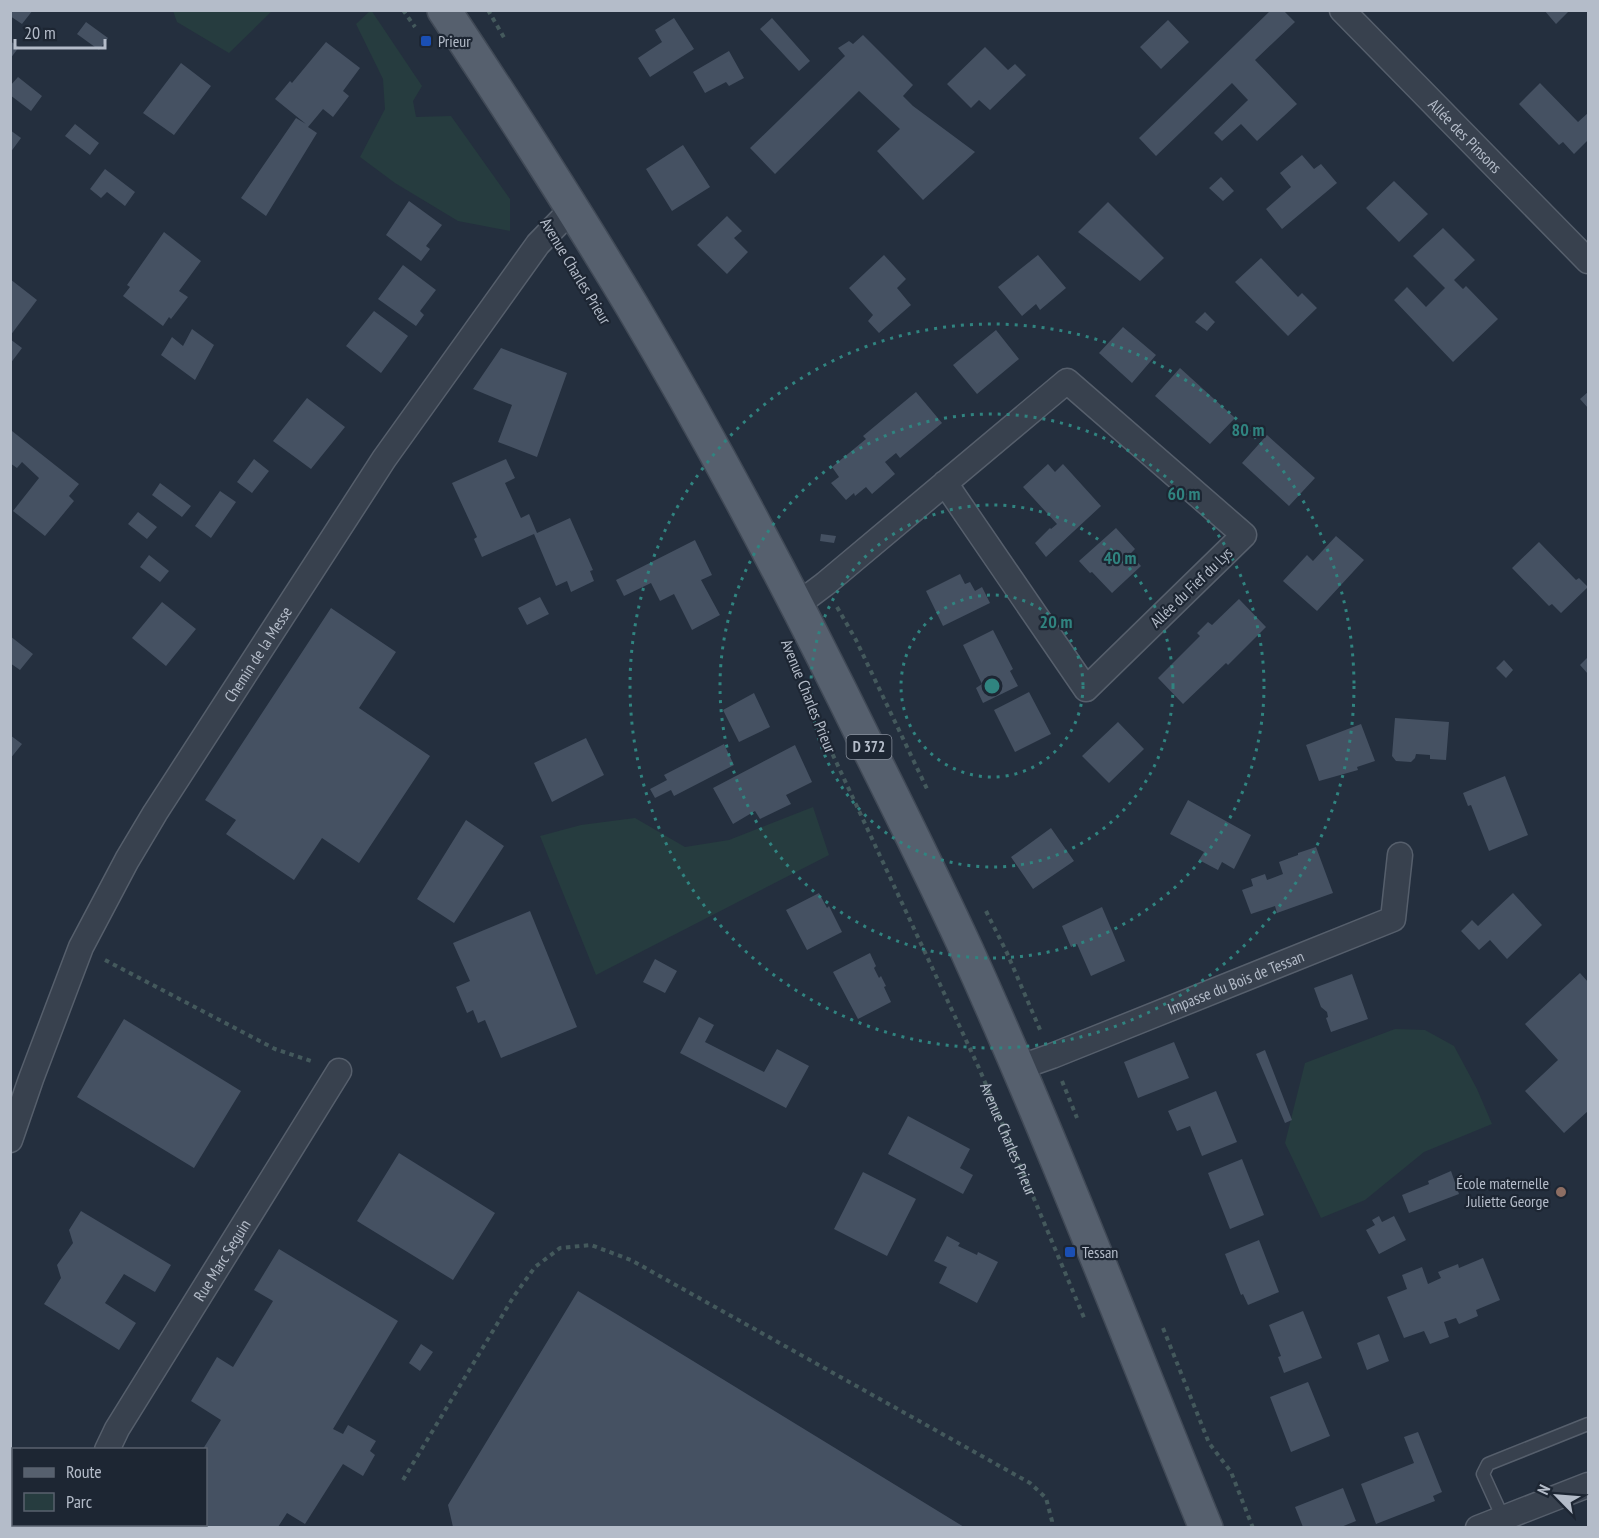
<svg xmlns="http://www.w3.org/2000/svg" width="1599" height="1538" font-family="'PT Sans Narrow',sans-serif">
	<rect width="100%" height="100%" fill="#242f3e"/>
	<!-- green -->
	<path fill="#263c3f" d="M 371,10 L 422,86 L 413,101 L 416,117 L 451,116 L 510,199 L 510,231 L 458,221 L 395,183 L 360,157 L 385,109 L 383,79 L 356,24 Z
		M 173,11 L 173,10 L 272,11 L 229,53 L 177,22 Z
		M 813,807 L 829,855 L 596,975 L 540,836 L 581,825 L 635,818 L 685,847 L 729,840 Z
		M 1395,1029 L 1425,1030 L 1454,1046 L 1477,1089 L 1492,1124 L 1424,1152 L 1365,1200 L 1321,1218 L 1285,1143 L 1305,1063 Z"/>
	<!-- building -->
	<path fill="#455162" d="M 10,10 L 33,10 L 22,24 L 10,16 Z
		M 1271,10 L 1283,10 L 1295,22 L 1255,60 L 1297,104 L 1257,141 L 1241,124 L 1222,141 L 1214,133 L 1248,100 L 1232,83 L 1156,156 L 1139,138 Z
		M 1544,10 L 1570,10 L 1556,24 Z
		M 674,18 L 694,49 L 650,77 L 638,58 L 662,42 L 655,30 Z
		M 772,18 L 810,61 L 799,71 L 760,29 Z
		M 1168,20 L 1189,42 L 1161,69 L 1140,47 Z
		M 86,22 L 108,38 L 99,50 L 77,34 Z
		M 863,35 L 913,85 L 903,96 L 913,106 L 975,152 L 923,200 L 877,151 L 900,129 L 859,91 L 775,174 L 750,148 L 845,56 L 838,48 L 849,41 L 853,44 Z
		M 10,41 L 19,47 L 10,59 Z
		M 326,42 L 360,68 L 343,91 L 349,96 L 333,117 L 323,109 L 308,127 L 317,133 L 266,216 L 241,198 L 296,118 L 306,124 L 275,99 L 290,81 L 292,83 Z
		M 985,47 L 1008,70 L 1015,64 L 1026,75 L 990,110 L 979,100 L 971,108 L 947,84 Z
		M 729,51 L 744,78 L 729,86 L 726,82 L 705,93 L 693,72 Z
		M 181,63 L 211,86 L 174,135 L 143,113 Z
		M 18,77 L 42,96 L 31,111 L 10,95 L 10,86 Z
		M 1540,83 L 1578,122 L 1588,113 L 1588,140 L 1574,154 L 1563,142 L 1559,145 L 1519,104 Z
		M 75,124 L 99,143 L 90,155 L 65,136 Z
		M 10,130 L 21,138 L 10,153 Z
		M 683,145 L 710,187 L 672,211 L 646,169 Z
		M 1302,155 L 1314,169 L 1321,164 L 1337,183 L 1282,229 L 1266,209 L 1291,187 L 1280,173 Z
		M 105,169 L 135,192 L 125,206 L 107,192 L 101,198 L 90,189 Z
		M 1221,177 L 1234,191 L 1223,201 L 1209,188 Z
		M 1394,181 L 1428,214 L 1399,242 L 1366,208 Z
		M 409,201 L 442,225 L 426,246 L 430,249 L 421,261 L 386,235 Z
		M 1108,202 L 1164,258 L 1140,281 L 1078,232 Z
		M 727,216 L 742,231 L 734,238 L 748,252 L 727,274 L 697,245 Z
		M 1443,228 L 1475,260 L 1454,280 L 1463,289 L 1466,286 L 1498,319 L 1453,362 L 1394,300 L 1407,287 L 1426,307 L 1445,288 L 1413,256 Z
		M 164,232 L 201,261 L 179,291 L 188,297 L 171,319 L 169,317 L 163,326 L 123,296 L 130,287 L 127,285 Z
		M 884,255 L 906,279 L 897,288 L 911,305 L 879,333 L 868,321 L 873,315 L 849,288 Z
		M 1038,255 L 1066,288 L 1040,310 L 1036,304 L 1022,316 L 998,287 Z
		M 1261,258 L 1298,297 L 1302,293 L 1317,308 L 1288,336 L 1235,282 Z
		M 403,265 L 436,290 L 420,311 L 424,315 L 416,326 L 378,299 Z
		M 10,279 L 37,300 L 10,336 Z
		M 374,311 L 408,336 L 381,373 L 346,346 Z
		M 1205,312 L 1215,322 L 1207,331 L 1195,322 Z
		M 1123,327 L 1156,355 L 1132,383 L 1099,353 Z
		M 192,329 L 214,345 L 195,380 L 161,355 L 172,337 L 183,346 Z
		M 996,330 L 1019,359 L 977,394 L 953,365 Z
		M 10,339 L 22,348 L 10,364 Z
		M 501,348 L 567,373 L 537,457 L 498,442 L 512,405 L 473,389 Z
		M 1180,368 L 1235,418 L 1210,444 L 1155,396 Z
		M 916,392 L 942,423 L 900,458 L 896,453 L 885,462 L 895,474 L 872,494 L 866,487 L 855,496 L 854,493 L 846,500 L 831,483 L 839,477 L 832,467 L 866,439 L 863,436 Z
		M 1588,392 L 1588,408 L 1580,399 Z
		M 307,398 L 345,427 L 311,469 L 273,441 Z
		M 12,431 L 79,484 L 69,496 L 74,501 L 45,536 L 13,511 L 39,478 L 22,462 L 17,468 L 10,463 L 10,433 Z
		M 1267,435 L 1315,478 L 1289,506 L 1242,463 Z
		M 254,459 L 269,471 L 252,493 L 237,482 Z
		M 506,459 L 515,478 L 505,483 L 521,518 L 529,514 L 537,533 L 570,518 L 593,570 L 590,571 L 594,581 L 571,592 L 567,581 L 556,586 L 534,534 L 482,557 L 474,539 L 477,537 L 452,483 Z
		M 1048,464 L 1055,472 L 1063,464 L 1101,506 L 1046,557 L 1035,543 L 1050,528 L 1051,529 L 1057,524 L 1023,487 Z
		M 160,483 L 191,506 L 182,517 L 152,495 Z
		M 220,491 L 236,502 L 211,538 L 195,526 Z
		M 138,512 L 157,527 L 147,539 L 128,524 Z
		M 1116,528 L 1135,549 L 1130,554 L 1141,566 L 1112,593 L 1092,572 L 1090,573 L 1079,561 Z
		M 821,534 L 836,536 L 834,543 L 820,541 Z
		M 1336,536 L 1364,560 L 1317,611 L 1283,581 L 1307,555 L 1313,561 Z
		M 695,540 L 712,575 L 701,580 L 720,615 L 692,630 L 674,594 L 660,601 L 651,583 L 624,596 L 616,580 Z
		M 1539,542 L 1576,580 L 1579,578 L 1588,587 L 1561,613 L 1552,604 L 1549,606 L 1512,568 Z
		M 149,555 L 169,571 L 160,582 L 140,567 Z
		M 960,574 L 965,584 L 970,582 L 975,591 L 982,587 L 990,603 L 943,626 L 926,591 Z
		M 540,597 L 549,614 L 527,625 L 518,608 Z
		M 1239,599 L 1266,627 L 1228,665 L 1226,663 L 1183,704 L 1158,678 L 1200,636 L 1197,633 L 1208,622 L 1212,625 Z
		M 162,602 L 196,629 L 166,666 L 132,638 Z
		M 331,608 L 396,652 L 359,708 L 430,756 L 359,863 L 322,838 L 294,880 L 226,834 L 236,820 L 205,800 Z
		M 993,630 L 1013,669 L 1010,671 L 1018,686 L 983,703 L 976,688 L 982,684 L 963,645 Z
		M 10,636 L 33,654 L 20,670 L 10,663 Z
		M 1588,657 L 1588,674 L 1580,665 Z
		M 1504,660 L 1513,670 L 1506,678 L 1496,668 Z
		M 1029,692 L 1051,734 L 1015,752 L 994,710 Z
		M 754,693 L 770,727 L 739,742 L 723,710 Z
		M 1395,718 L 1449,722 L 1446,760 L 1430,759 L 1430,755 L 1416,754 L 1415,758 L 1411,762 L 1396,761 L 1392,756 Z
		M 1118,722 L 1144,749 L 1109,783 L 1082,756 Z
		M 1361,724 L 1375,761 L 1357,767 L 1358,770 L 1319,781 L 1306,745 Z
		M 10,735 L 22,744 L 10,759 Z
		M 586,738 L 604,775 L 552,802 L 534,763 Z
		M 724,744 L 734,765 L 674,796 L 671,790 L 655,798 L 650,789 L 667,780 L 664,775 Z
		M 795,745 L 812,782 L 786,795 L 791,804 L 760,819 L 755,811 L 733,824 L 713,788 Z
		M 1505,776 L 1528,835 L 1489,851 L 1471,805 L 1468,806 L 1463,793 Z
		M 1188,800 L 1251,835 L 1234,869 L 1222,862 L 1218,870 L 1199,860 L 1204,852 L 1170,834 Z
		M 466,820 L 504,846 L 454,923 L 417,899 Z
		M 1051,828 L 1074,861 L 1033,889 L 1011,857 Z
		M 1316,847 L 1333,893 L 1277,913 L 1275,906 L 1251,914 L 1242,890 L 1253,886 L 1251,879 L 1265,874 L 1267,880 L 1283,874 L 1279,862 L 1298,855 L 1298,853 Z
		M 819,893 L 827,908 L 829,906 L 842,932 L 807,950 L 786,910 Z
		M 1513,893 L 1542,925 L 1507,959 L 1490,940 L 1479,950 L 1461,931 L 1472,920 L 1478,926 Z
		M 1102,907 L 1125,961 L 1091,976 L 1077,944 L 1071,947 L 1062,926 Z
		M 530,911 L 577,1027 L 501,1058 L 485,1020 L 478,1023 L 473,1010 L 467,1013 L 456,987 L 470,981 L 453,943 Z
		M 870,953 L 876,966 L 874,968 L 879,978 L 881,976 L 886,986 L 884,987 L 891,1002 L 858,1019 L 833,972 Z
		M 655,959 L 677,971 L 665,993 L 643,982 Z
		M 1580,973 L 1588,982 L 1588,1111 L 1564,1133 L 1525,1091 L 1558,1060 L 1525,1024 Z
		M 1352,974 L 1368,1019 L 1331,1032 L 1326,1018 L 1328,1017 L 1327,1012 L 1321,1007 L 1314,988 Z
		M 699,1017 L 714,1025 L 705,1042 L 764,1072 L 777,1049 L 809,1066 L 786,1108 L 680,1053 Z
		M 124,1019 L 241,1091 L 194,1168 L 77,1097 Z
		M 1174,1042 L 1189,1078 L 1138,1098 L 1124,1062 Z
		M 1265,1050 L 1292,1120 L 1285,1123 L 1256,1054 Z
		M 1216,1091 L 1237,1142 L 1202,1156 L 1190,1126 L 1177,1131 L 1168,1111 Z
		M 908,1116 L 970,1149 L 960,1168 L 973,1175 L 963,1194 L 888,1154 Z
		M 399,1153 L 495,1213 L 453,1280 L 357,1221 Z
		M 1242,1159 L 1264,1215 L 1230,1229 L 1208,1173 Z
		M 1451,1171 L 1459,1194 L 1409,1213 L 1402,1195 L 1429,1184 L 1428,1181 Z
		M 863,1172 L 916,1199 L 887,1256 L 834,1229 Z
		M 81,1211 L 171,1265 L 155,1292 L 124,1274 L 105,1303 L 136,1323 L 119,1350 L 44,1304 L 61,1278 L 57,1265 L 73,1243 L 69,1230 Z
		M 1379,1216 L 1382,1222 L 1394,1216 L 1406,1240 L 1379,1254 L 1366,1230 L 1375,1225 L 1372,1220 Z
		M 947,1236 L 960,1243 L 958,1246 L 977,1255 L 978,1252 L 998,1262 L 977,1303 L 939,1283 L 947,1267 L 934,1261 Z
		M 1259,1240 L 1279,1292 L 1248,1305 L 1243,1294 L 1241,1295 L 1225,1254 Z
		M 279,1249 L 398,1321 L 333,1429 L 343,1434 L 348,1425 L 376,1441 L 370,1451 L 375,1455 L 363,1476 L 343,1464 L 305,1524 L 287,1513 L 278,1527 L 184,1527 L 179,1524 L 206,1524 L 206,1449 L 203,1449 L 221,1420 L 191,1401 L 217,1357 L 233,1367 L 273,1301 L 254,1290 Z
		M 1483,1258 L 1500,1300 L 1476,1310 L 1478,1316 L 1459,1324 L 1456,1318 L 1444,1322 L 1449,1337 L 1430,1344 L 1424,1331 L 1404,1338 L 1387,1297 L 1407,1289 L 1402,1275 L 1422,1267 L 1428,1284 L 1441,1278 L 1438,1272 L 1458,1264 L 1459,1268 Z
		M 578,1291 L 618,1315 L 964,1527 L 453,1527 L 448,1505 Z
		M 1303,1311 L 1322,1358 L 1284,1373 L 1278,1357 L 1281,1356 L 1269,1325 Z
		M 1379,1334 L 1389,1361 L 1367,1370 L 1357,1343 Z
		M 421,1344 L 433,1352 L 420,1371 L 409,1363 Z
		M 1308,1382 L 1330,1436 L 1291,1452 L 1270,1397 Z
		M 1418,1432 L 1442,1492 L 1433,1496 L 1435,1501 L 1376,1524 L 1361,1484 L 1414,1463 L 1404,1437 Z
		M 1343,1488 L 1356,1521 L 1341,1527 L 1303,1527 L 1295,1507 Z"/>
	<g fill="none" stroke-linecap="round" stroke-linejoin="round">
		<!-- lane casing -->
		<g stroke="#565f6c" stroke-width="15">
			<path id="lane" d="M 1503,1518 L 1483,1474 L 1488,1464 L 1588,1424"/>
		</g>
		<!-- street casing -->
		<g stroke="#565f6c" stroke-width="27">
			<g id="street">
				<path id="s2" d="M 1342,10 L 1588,261"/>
				<path d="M 797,605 L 825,584 L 1067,381 L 1244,535 L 1086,689 L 945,483"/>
				<path id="s3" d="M 1018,1068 L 1052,1056 L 1393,919 L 1400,855"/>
				<path id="s4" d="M 10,1140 L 31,1079 L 81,947 L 127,860 L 155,813 L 384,459 L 538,244 L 572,209"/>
				<path id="s5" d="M 107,1450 L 117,1429 L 339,1071"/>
				<path d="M 110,1524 L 111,1528"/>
				<path d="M 1478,1528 L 1588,1485"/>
			</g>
		</g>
		<!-- primary casing -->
		<g stroke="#414a57" stroke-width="36">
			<path id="primary" d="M 444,10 C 509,108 572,206 632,306 C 718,451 796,600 870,751 C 903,817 936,884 967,951 C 1053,1141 1127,1335 1206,1528"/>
		</g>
		<!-- path -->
		<g stroke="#44595c" stroke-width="4" stroke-dasharray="4.5 4.5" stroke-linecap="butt">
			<path d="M 403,10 L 415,27"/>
			<path d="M 488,10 L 506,41"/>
			<path d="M 837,607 L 856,640 L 928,791"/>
			<path id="s1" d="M 825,738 L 979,1068 L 1085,1320"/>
			<path d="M 986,911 L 1007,953 L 1041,1032"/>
			<path d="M 105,960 L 275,1049 L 314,1062"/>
			<path d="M 1062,1081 L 1077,1118"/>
			<path d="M 1163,1328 L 1209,1443 L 1231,1472 L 1253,1528"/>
			<path d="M 403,1480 L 514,1296 L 535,1267 L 560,1248 L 591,1245 L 631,1260 L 1030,1483 L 1046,1498 L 1052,1521 L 1052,1528"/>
		</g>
		<!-- lane -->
		<use href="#lane" stroke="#38414e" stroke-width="12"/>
		<!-- street -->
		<use href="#street" stroke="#38414e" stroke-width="24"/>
		<!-- primary -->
		<use href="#primary" stroke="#56606e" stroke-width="33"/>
	</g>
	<!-- distance rings -->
	<g fill="none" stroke="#308480" stroke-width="3" stroke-dasharray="3 6">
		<circle cx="992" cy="686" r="91"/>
		<circle cx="992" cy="686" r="181"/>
		<circle cx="992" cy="686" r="272"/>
		<circle cx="992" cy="686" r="362"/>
	</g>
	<!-- markers -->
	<g fill="#1a4fb4" stroke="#1d2633" stroke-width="2">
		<rect x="420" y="35" width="12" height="12" rx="3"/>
		<rect x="1064" y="1246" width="12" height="12" rx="3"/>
	</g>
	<circle fill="#8d6e63" stroke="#1d2633" stroke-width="2" cx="1561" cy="1192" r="6"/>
	<g text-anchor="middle" stroke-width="4.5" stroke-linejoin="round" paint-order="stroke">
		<!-- shield labels -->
		<rect fill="#1d2633" stroke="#878f9c" stroke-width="1.5" x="846.5" y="735" width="45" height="24" rx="4.5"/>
		<g font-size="15" font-weight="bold" fill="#b4bcc9">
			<text x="869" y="752">D 372</text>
		</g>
		<!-- poi labels -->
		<g font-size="16" fill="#b4bcc9" stroke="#1d2633" text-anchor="start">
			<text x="438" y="47">Prieur</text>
			<text x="1549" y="1189" text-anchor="end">École maternelle<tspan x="1549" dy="18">Juliette George</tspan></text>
			<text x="1082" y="1258">Tessan</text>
		</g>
		<!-- street labels -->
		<g font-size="16" fill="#b4bcc9" stroke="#1d2633">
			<text dy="6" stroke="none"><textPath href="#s2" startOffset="176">Allée des Pinsons</textPath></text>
			<text transform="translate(576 271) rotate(59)" y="6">Avenue Charles Prieur</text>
			<text transform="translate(1191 587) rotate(-44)" y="6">Allée du Fief du Lys</text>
			<text dy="6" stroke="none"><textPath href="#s4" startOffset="548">Chemin de la Messe</textPath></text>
			<text transform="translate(809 696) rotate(68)" y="6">Avenue Charles Prieur</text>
			<text dy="6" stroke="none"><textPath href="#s3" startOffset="234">Impasse du Bois de Tessan</textPath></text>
			<text dy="6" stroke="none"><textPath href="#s1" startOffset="441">Avenue Charles Prieur</textPath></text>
			<text dy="6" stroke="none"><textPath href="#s5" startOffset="222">Rue Marc Seguin</textPath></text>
		</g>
	</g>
	<circle cx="992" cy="686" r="9" fill="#308480" stroke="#1d2633" stroke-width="3"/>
	<g font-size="18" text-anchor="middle" font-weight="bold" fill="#308480" stroke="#1d2633" stroke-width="4.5" stroke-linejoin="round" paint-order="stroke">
		<text x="1248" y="436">80 m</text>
		<text x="1184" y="500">60 m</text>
		<text x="1120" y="564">40 m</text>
		<text x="1056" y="628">20 m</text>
	</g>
	<!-- border -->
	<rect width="1599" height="1538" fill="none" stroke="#b4bcc9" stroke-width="24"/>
	<!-- legend -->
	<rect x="12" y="1448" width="195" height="78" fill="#1d2633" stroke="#59626f" stroke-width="1.5"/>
	<rect x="24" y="1468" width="30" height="9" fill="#56606e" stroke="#59626f" stroke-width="1.5"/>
	<text x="66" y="1478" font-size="18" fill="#b4bcc9">Route</text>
	<rect x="24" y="1493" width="30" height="18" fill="#263c3f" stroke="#59626f" stroke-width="1.5"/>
	<text x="66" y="1508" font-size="18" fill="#b4bcc9">Parc</text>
	<!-- north arrow -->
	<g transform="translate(1557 1496) rotate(295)" stroke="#1d2633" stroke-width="4.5" paint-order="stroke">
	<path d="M0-4.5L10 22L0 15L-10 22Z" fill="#b4bcc9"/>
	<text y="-9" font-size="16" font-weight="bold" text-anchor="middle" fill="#b4bcc9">N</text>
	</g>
	<!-- scale -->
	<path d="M15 39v9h90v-9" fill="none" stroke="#b4bcc9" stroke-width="3"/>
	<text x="24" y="39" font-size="18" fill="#b4bcc9" stroke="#1d2633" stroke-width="4.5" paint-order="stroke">20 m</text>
</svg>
